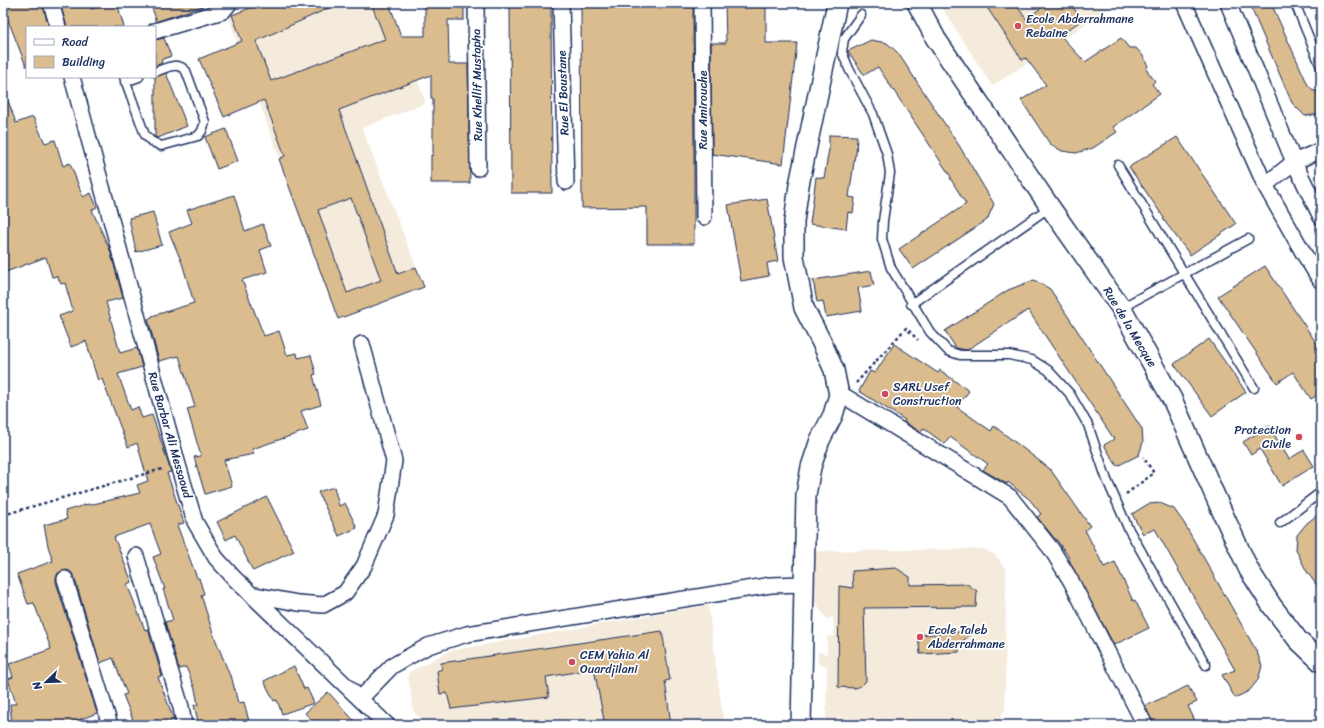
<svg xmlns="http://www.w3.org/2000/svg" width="1324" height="728" font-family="Sriracha,sans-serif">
	<rect width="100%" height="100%" fill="#fff"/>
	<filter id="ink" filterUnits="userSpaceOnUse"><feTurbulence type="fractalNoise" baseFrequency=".025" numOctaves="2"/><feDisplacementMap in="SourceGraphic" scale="8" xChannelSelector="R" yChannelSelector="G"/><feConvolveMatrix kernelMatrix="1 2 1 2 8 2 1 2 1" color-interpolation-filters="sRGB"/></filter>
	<g filter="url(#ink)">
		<!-- built -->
		<path fill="#f4ebdd" d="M 263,3 L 389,3 L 426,103 L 362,128 L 424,287 L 338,319 L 228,16 L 232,15 Z
			M 939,3 L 1116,3 L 1049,49 L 992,86 Z
			M 984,549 L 995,555 L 1006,569 L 1005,709 L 998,722 L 994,725 L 826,725 L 827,666 L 818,664 L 818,652 L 827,654 L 827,636 L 835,637 L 833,617 L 827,619 L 814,600 L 815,551 Z
			M 708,605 L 724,725 L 427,725 L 413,711 L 408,673 L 450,651 Z"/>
		<!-- building -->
		<path fill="#dabc8e" stroke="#1b2f5e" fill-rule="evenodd" d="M 14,3 L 42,3 L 49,27 L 27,27 L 27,66 L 26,66 L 3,7 Z
			M 60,3 L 88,3 L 91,9 L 117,3 L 124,27 L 67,27 Z
			M 150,3 L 209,3 L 209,4 L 155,22 L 155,17 L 156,19 Z
			M 263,3 L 340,3 L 256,41 L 271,81 L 385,39 L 371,3 L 389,3 L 401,36 L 425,36 L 425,3 L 464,3 L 464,20 L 448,20 L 449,64 L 468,64 L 470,183 L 431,183 L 431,155 L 433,155 L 433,98 L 431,98 L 431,75 L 339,110 L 398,274 L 416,267 L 424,287 L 338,319 L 279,159 L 285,156 L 264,100 L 224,117 L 199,59 L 242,41 L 232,15 ZM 351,198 L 381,280 L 347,293 L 318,210 Z
			M 510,3 L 551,3 L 552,193 L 511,193 Z
			M 581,3 L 693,3 L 694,152 L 694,244 L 647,244 L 647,207 L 582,208 Z
			M 725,3 L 766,3 L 766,43 L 797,43 L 783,164 L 712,154 L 711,43 L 726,43 Z
			M 984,3 L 1015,3 L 1026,19 L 1048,3 L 1070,3 L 1082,20 L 1060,35 L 1085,62 L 1121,38 L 1129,48 L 1136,48 L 1143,56 L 1148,66 L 1146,69 L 1155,81 L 1152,84 L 1160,94 L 1113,127 L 1117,132 L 1093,148 L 1076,153 L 1062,151 L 1050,144 L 1021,100 L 1046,85 L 1026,58 L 1022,60 Z
			M 1249,3 L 1271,3 L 1308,85 L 1314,91 L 1321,92 L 1321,114 L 1305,116 L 1292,103 Z
			M 164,38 L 171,56 L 161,60 L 162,63 L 155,66 L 155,40 Z
			M 871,40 L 887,43 L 898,53 L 960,147 L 994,204 L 987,220 L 913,269 L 899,249 L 966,204 L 950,178 L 951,177 L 878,67 L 864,75 L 848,51 Z
			M 166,73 L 187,126 L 158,138 L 155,137 L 155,77 Z
			M 3,92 L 5,92 L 16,123 L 33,117 L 45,143 L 55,140 L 63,166 L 70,163 L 83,197 L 91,193 L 97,207 L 92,210 L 110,250 L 123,298 L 106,302 L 120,353 L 137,348 L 142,367 L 118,374 L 131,410 L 138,407 L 142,418 L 152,415 L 158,432 L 171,472 L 167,473 L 184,523 L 177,525 L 197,578 L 199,578 L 204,594 L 201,595 L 213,633 L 230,676 L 231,675 L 238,703 L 244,702 L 250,725 L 199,725 L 194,705 L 198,705 L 195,689 L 186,667 L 179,669 L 165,622 L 173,620 L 163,589 L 165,589 L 153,557 L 161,554 L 150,524 L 114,537 L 132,582 L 127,584 L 145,630 L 148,629 L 162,676 L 158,677 L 174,720 L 160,725 L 159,725 L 157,720 L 145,725 L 135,725 L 123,695 L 127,694 L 113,658 L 100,663 L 74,576 L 71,572 L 67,570 L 62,571 L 58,573 L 56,577 L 56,582 L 97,713 L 66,725 L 12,725 L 10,704 L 16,704 L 8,679 L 13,677 L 9,664 L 51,649 L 34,603 L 28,604 L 17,574 L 53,561 L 48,546 L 44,525 L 67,519 L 65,511 L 88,504 L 89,505 L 140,493 L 137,485 L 148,481 L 137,443 L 128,447 L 102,379 L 98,381 L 86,341 L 71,347 L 59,316 L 73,311 L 65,283 L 61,284 L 57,276 L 52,277 L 46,257 L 3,273 Z
			M 226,129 L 238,161 L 217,169 L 205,137 Z
			M 829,135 L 857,136 L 856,155 L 855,155 L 849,197 L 855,198 L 853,213 L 848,212 L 846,229 L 810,224 L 816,177 L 824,178 L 829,149 Z
			M 1177,137 L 1236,224 L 1190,255 L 1163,219 L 1164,218 L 1129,167 Z
			M 234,195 L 245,231 L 263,224 L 271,246 L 260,250 L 267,272 L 242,280 L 264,336 L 279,331 L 287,355 L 297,353 L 298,358 L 311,355 L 316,374 L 313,375 L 321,405 L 301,411 L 308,430 L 252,449 L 254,454 L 224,460 L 232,486 L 205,494 L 194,457 L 201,456 L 187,409 L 195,407 L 179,356 L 159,361 L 148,319 L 152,317 L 152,316 L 194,303 L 182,263 L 169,232 L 192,223 L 187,210 Z
			M 767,199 L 778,261 L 767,263 L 769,276 L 741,281 L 728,205 Z
			M 153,212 L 162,245 L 136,252 L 129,218 Z
			M 1265,266 L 1321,350 L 1321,393 L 1311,399 L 1293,372 L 1277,383 L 1218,296 Z
			M 871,271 L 874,285 L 858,288 L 862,311 L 826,317 L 823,301 L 817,302 L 813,280 Z
			M 1034,280 L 1050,289 L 1142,429 L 1143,442 L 1139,455 L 1117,466 L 1104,445 L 1114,439 L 1028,310 L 967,350 L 956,348 L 945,331 L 1008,290 Z
			M 1209,339 L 1246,392 L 1212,416 L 1174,364 Z
			M 894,344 L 938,373 L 940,370 L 969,391 L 957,407 L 991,431 L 994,426 L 1050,469 L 1090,526 L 1085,530 L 1104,567 L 1115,562 L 1133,601 L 1135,600 L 1149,628 L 1114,645 L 1071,564 L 1068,556 L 1056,539 L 1055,539 L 1037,517 L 1041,514 L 1030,500 L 1008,482 L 1007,484 L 983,470 L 988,464 L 950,437 L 945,444 L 923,428 L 921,432 L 904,422 L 905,420 L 859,391 L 870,371 L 875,373 Z
			M 1269,426 L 1289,459 L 1304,450 L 1314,466 L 1282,486 L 1260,449 L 1251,455 L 1243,442 Z
			M 334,487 L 339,506 L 345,503 L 357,528 L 339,536 L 318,492 Z
			M 267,497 L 294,551 L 253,571 L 235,535 L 226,540 L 217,522 Z
			M 1160,503 L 1174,509 L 1184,523 L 1257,652 L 1262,666 L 1258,680 L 1249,691 L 1235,698 L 1222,675 L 1235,670 L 1155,529 L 1143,534 L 1132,514 L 1148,504 Z
			M 1321,512 L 1321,541 L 1319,545 L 1321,554 L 1321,591 L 1307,572 L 1296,550 L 1297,535 L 1307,523 Z
			M 896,568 L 910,577 L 910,585 L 967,584 L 977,591 L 976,607 L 864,608 L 866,681 L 861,686 L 855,688 L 838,687 L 839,586 L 853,588 L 852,571 Z
			M 662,631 L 670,680 L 665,681 L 671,725 L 605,725 L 594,669 L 546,677 L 549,697 L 451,709 L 447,693 L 440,694 L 437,671 L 442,669 L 441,663 Z
			M 975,631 L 959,644 L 959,652 L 920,654 L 918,635 Z
			M 294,666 L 304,689 L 307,688 L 314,703 L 282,714 L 277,700 L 274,701 L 264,681 Z
			M 1188,686 L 1197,702 L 1188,706 L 1197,725 L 1154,725 L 1145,706 Z
			M 328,692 L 358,725 L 316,725 L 305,713 Z"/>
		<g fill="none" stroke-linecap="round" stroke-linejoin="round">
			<!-- service casing -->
			<g stroke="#1b2f5e" stroke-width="11">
				<path id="service" d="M 1295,3 L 1321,67
					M 861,15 L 844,39 L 842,52 L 849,69 L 873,114 L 887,154 L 890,173 L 883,221 L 882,239 L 891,268 L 930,332 L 948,351 L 960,355 L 1009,355 L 1032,360 L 1048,370 L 1070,394 L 1088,425 L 1107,480 L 1128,528 L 1206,665
					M 124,77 L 145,135 L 151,141 L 161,146 L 198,136 L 202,131 L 205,122 L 186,71 C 177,61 166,68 155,72
					M 125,82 L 139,77
					M 1118,165 L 1254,388
					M 911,304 L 1050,207
					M 1121,308 L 1248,239
					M 1316,496 L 1321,503
					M 1280,523 L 1321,492"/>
			</g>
			<!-- minor casing -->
			<g stroke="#1b2f5e" stroke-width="18">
				<path id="minor" d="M 51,3 L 58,27
					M 476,3 L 478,168
					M 561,3 L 566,182
					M 702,3 L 704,217
					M 1184,3 L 1265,185 L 1304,254 L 1321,281
					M 1228,3 L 1294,162 L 1321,217
					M 155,31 L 223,11 L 228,5 L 228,3
					M 72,77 L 178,465 L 195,522 L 216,558 L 235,579 L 387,725
					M 1265,185 L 1294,162 L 1321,150
					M 839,395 L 844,396 L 1010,497 L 1052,550 L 1071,581 L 1145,725
					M 136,556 L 181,707 L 184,725
					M 65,579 L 110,725
					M 250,594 L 298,603 L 323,605 L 345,593 L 364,566 L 386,515 L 394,461 L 362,344
					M 360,699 L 392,666 L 428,646 L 467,634 L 771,585 L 804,584"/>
			</g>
			<!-- tertiary casing -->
			<g stroke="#1b2f5e" stroke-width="22">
				<path id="tertiary" d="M 917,3 L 936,39 L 1050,207 L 1121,308 L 1172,399 L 1224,516 L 1249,570 L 1272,606 L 1298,640 L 1321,662
					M 801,725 L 806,495 L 811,467 L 820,440 L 833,415 L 839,395 L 834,370 L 822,343 L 804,308 L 794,257 L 794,222 L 799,185 L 837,3"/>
			</g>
			<!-- path -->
			<path stroke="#1b2f5e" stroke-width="2.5" stroke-dasharray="3 3" stroke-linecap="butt" d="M 856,383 L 906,328 L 918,340
				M 1126,494 L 1154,473 L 1143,457
				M 3,515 L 162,469"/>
			<!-- service -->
			<use href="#service" stroke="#fff" stroke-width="8"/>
			<!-- minor -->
			<use href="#minor" stroke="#fff" stroke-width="15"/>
			<!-- tertiary -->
			<use href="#tertiary" stroke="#fff" stroke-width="19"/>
		</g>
	</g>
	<!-- markers -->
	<g fill="#d1495b" stroke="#fff" stroke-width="1.5">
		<circle cx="1018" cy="26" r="4"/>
		<circle cx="885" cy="394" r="4"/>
		<circle cx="1299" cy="437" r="4"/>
		<circle cx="920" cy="637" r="4"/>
		<circle cx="572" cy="662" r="4"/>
	</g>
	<g text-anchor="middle" stroke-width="3.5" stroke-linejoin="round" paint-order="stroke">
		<!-- poi labels -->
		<g font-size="12" fill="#1b2f5e" stroke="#fff" text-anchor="start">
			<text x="1026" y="23">Ecole Abderrahmane<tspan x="1026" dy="14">Rebaine</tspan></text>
			<text x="893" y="391">SARL Usef<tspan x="893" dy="14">Construction</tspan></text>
			<text x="1291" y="434" text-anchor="end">Protection<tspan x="1291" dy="14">Civile</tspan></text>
			<text x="928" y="634">Ecole Taleb<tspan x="928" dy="14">Abderrahmane</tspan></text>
			<text x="580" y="659">CEM Yahia Al<tspan x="580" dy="14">Ouardjilani</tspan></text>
		</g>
		<!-- street labels -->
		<g font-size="12" fill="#1b2f5e" stroke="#fff">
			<text transform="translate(477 85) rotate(-91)" y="4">Rue Khellif Mustapha</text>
			<text transform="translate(563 93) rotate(-92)" y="4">Rue El Boustane</text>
			<text transform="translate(703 110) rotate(-90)" y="4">Rue Amirouche</text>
			<text transform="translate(1130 327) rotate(59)" y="4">Rue de la Mecque</text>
			<text transform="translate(170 435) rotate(74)" y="4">Rue Barbar Ali Messaoud</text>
		</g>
	</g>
	<!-- margin -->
	<rect width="1324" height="728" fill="none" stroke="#fff" stroke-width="16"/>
	<rect x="8" y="8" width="1308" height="712" fill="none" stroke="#1b2f5e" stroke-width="1.5" filter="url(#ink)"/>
	<!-- legend -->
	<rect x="26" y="26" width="130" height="52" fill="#ffffff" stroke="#a4acbf"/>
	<rect x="34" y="39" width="20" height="6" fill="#ffffff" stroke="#a4acbf"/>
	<text x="62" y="46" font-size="12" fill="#1b2f5e">Road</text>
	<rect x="34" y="56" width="20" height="12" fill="#dabc8e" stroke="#a4acbf"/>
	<text x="62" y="66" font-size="12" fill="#1b2f5e">Building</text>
	<!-- north arrow -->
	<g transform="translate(46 682) rotate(247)" stroke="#ffffff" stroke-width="3" paint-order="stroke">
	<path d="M0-3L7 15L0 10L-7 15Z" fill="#1b2f5e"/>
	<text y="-6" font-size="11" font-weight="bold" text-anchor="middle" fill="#1b2f5e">N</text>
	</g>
</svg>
